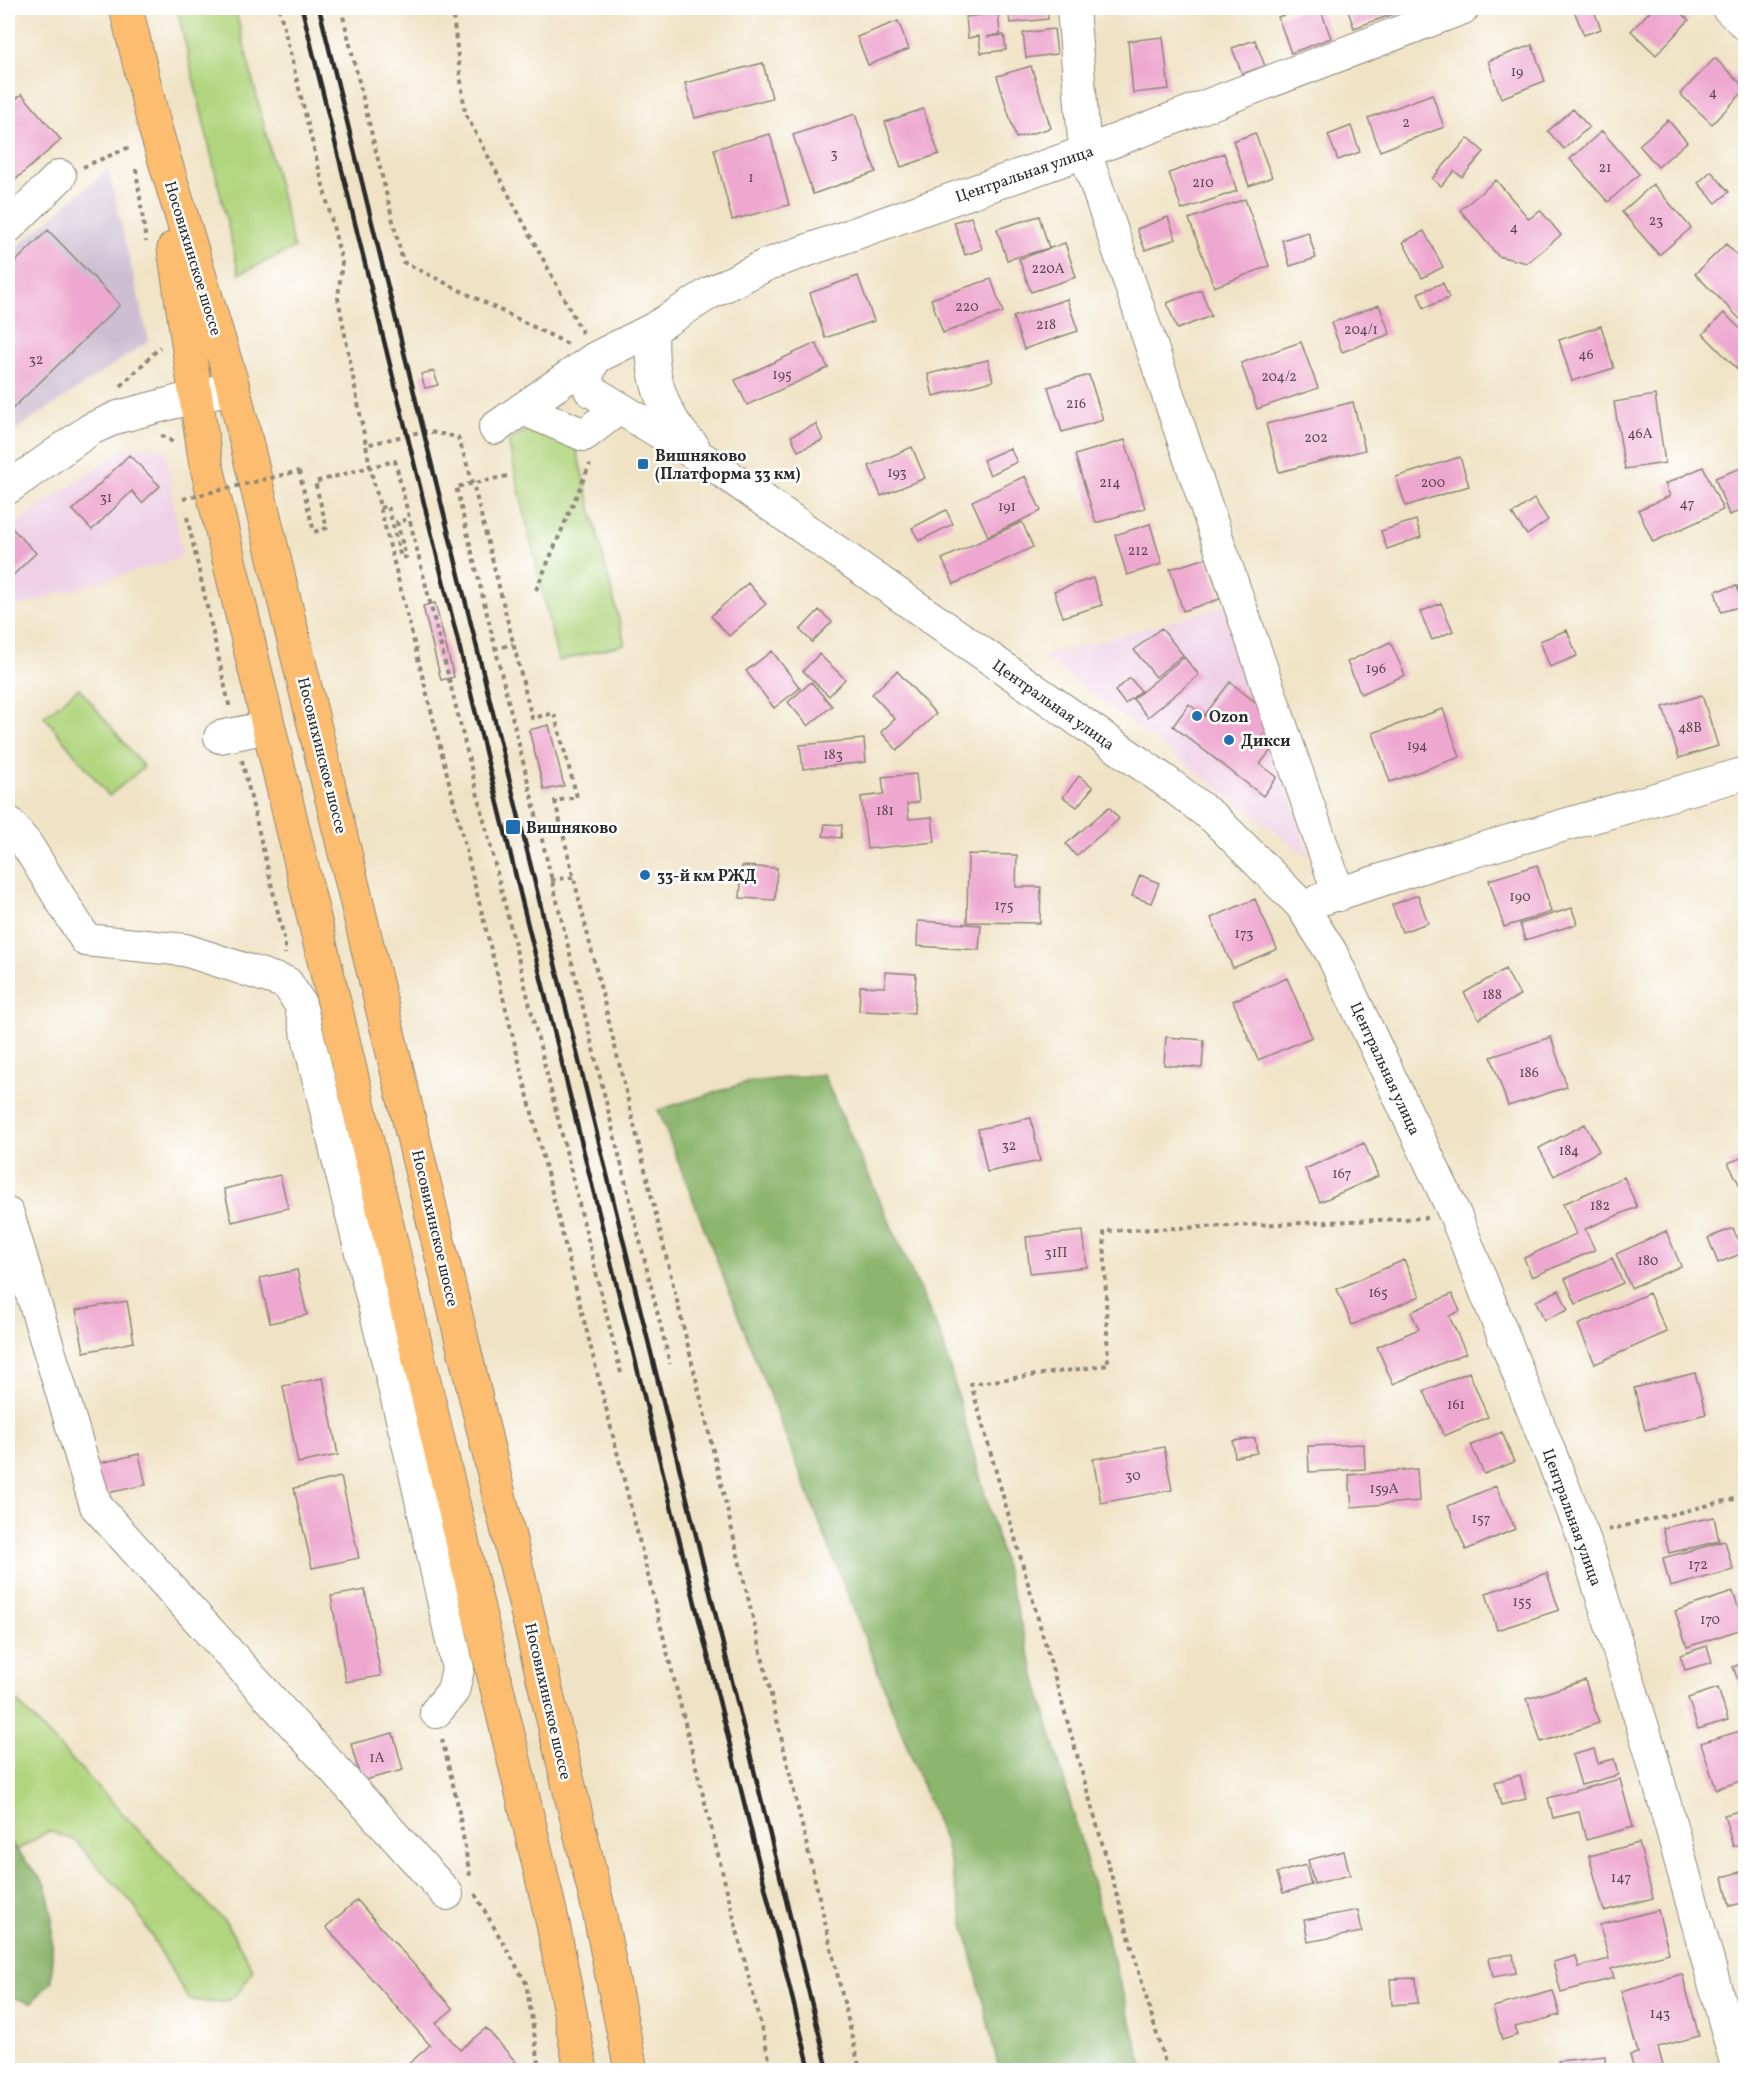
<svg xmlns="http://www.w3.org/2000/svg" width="1753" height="2078" font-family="Vollkorn,serif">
	<rect width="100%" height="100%" fill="#fff"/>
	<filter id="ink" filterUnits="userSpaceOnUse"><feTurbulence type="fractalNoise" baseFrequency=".0167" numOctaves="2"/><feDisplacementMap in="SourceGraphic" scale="12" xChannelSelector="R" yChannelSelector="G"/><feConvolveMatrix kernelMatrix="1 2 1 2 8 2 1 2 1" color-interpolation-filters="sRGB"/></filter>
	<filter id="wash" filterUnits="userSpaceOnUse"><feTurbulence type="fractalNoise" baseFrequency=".008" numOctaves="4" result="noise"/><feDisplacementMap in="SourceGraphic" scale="24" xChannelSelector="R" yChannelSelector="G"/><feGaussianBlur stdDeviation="1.35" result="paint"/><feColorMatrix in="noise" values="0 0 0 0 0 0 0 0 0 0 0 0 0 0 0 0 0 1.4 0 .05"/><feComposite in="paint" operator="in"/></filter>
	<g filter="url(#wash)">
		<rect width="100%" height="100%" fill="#f0e3c5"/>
		<!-- built -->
		<path fill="#efd0e6" d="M 126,447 L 165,449 L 182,557 L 8,609 L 8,530 Z
			M 1230,605 L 1309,857 L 1043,656 Z"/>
		<!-- industrial -->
		<path fill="#cdbed2" d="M 108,169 L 149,341 L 8,435 L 8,255 Z"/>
		<!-- green -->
		<path fill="#b1d57e" stroke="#6e8054" stroke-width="1.5" d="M 177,8 L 235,8 L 294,248 L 239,274 Z
			M 531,428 L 575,444 L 625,644 L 558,661 L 508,441 Z
			M 79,688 L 144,767 L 109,796 L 44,716 Z
			M 8,1692 L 227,1924 L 253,1969 C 235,2004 226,2006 188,1999 L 133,1904 L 75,1841 L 49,1831 L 17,1850 L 8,1840 Z"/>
		<!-- forest -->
		<path fill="#8cb66d" stroke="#5c704c" stroke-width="1.5" d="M 823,1074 L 942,1339 L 1144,2070 L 999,2070 L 945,1843 L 658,1110 L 748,1082 Z
			M 8,1840 L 46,1885 L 52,1915 L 52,1981 L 31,2003 L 8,1996 Z"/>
		<g id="blocks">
			<!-- building -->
			<path fill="#eea7cf" d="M 1008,8 L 1047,8 L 1048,19 L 1010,23 Z
				M 1304,8 L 1320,8 L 1331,38 L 1291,53 L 1278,17 Z
				M 1347,8 L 1411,8 L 1354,28 Z
				M 1573,8 L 1593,8 L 1601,29 L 1584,35 Z
				M 1653,8 L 1676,8 L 1689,20 L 1656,55 L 1631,31 Z
				M 998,13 L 1000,34 L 987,37 L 1004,35 L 1006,50 L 981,53 L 979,36 L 968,38 L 966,17 Z
				M 898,21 L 909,49 L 868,65 L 857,37 Z
				M 1054,29 L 1057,54 L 1026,58 L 1023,33 Z
				M 1163,37 L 1169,89 L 1133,93 L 1128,41 Z
				M 1255,40 L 1265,66 L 1242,74 L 1232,48 Z
				M 1532,45 L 1545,81 L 1501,98 L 1488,61 Z
				M 1715,58 L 1746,89 L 1712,124 L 1680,94 Z
				M 763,63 L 772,98 L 695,118 L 685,83 Z
				M 1031,66 L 1051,128 L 1016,138 L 997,76 Z
				M 22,94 L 61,140 L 8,186 L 8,106 Z
				M 1432,94 L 1444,127 L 1380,151 L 1368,118 Z
				M 923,109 L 939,154 L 901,167 L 885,122 Z
				M 1573,109 L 1589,127 L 1564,149 L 1548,131 Z
				M 855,114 L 876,172 L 813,194 L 793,135 Z
				M 1668,120 L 1687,142 L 1658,167 L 1639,145 Z
				M 1351,126 L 1360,152 L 1338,160 L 1328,135 Z
				M 1602,131 L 1639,174 L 1608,202 L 1570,159 Z
				M 1255,133 L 1272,177 L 1249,186 L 1233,141 Z
				M 770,134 L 789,205 L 732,220 L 714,149 Z
				M 1468,138 L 1484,152 L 1462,177 L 1454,171 L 1441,186 L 1432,179 Z
				M 1224,153 L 1237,191 L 1182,210 L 1169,173 Z
				M 1711,171 L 1729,192 L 1716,203 L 1698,183 Z
				M 1496,180 L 1529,219 L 1540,210 L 1561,235 L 1527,263 L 1498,256 L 1460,210 Z
				M 1653,184 L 1691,228 L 1659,255 L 1622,212 Z
				M 1245,199 L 1269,266 L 1214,287 L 1189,219 Z
				M 1039,216 L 1049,248 L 1007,260 L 997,229 Z
				M 971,217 L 982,249 L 965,255 L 954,222 Z
				M 1168,217 L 1176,239 L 1145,250 L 1137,229 Z
				M 48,230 L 120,305 L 8,413 L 8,269 Z
				M 1424,231 L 1443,267 L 1422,278 L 1403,242 Z
				M 1308,232 L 1316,258 L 1290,266 L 1282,240 Z
				M 1065,243 L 1076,277 L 1031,292 L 1019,259 Z
				M 1726,244 L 1746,264 L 1746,325 L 1695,274 Z
				M 858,276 L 874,321 L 825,338 L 810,293 Z
				M 991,279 L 1003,312 L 943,333 L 931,299 Z
				M 1443,283 L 1449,298 L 1424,308 L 1418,293 Z
				M 1201,290 L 1211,316 L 1177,329 L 1167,303 Z
				M 1067,299 L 1078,331 L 1024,349 L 1013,317 Z
				M 1379,305 L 1390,334 L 1342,352 L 1331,323 Z
				M 1724,313 L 1746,334 L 1746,378 L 1703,334 Z
				M 1601,326 L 1614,368 L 1572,381 L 1559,340 Z
				M 1301,342 L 1318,388 L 1257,409 L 1241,363 Z
				M 816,343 L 828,368 L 747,405 L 735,380 Z
				M 988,360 L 993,381 L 933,396 L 928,374 Z
				M 434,371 L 438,385 L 425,388 L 421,374 Z
				M 1089,375 L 1103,420 L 1062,432 L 1048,387 Z
				M 1655,395 L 1665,463 L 1625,469 L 1614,402 Z
				M 1353,402 L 1365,450 L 1279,472 L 1266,424 Z
				M 816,424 L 823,440 L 798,451 L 791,436 Z
				M 1125,440 L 1145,508 L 1096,523 L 1075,455 Z
				M 912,447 L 925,478 L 881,496 L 869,466 Z
				M 1010,448 L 1017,462 L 990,475 L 983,460 Z
				M 129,455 L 160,486 L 142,503 L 132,491 L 92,530 L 73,510 Z
				M 1460,457 L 1469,486 L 1406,506 L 1396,477 Z
				M 1746,466 L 1746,509 L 1729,515 L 1715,478 Z
				M 1703,467 L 1723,510 L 1653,542 L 1638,510 L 1670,496 L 1665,484 Z
				M 1025,476 L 1041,511 L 988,536 L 972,501 Z
				M 1534,499 L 1548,520 L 1527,535 L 1512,514 Z
				M 946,510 L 953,524 L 919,541 L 912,528 Z
				M 1416,520 L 1421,537 L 1387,549 L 1381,531 Z
				M 1022,522 L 1033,547 L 954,584 L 942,559 Z
				M 1150,524 L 1162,564 L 1127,575 L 1115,535 Z
				M 9,525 L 36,553 L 8,580 L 8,527 Z
				M 1207,558 L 1220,599 L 1183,611 L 1170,569 Z
				M 1093,578 L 1102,605 L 1063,617 L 1054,591 Z
				M 748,583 L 766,604 L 729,636 L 711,616 Z
				M 1737,586 L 1742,606 L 1721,612 L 1715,591 Z
				M 435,603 L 454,677 L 441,680 L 423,606 Z
				M 1441,603 L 1453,631 L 1432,640 L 1420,612 Z
				M 819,610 L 832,622 L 812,642 L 800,630 Z
				M 1161,628 L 1183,655 L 1156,677 L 1134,650 Z
				M 1567,630 L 1577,656 L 1550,667 L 1540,641 Z
				M 1390,642 L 1405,675 L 1361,694 L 1347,662 Z
				M 772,651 L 800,688 L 774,708 L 746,671 Z
				M 819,654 L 845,679 L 829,696 L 803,671 Z
				M 1184,657 L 1199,675 L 1148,717 L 1133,699 Z
				M 897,671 L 936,714 L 897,750 L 881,732 L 895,719 L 872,694 Z
				M 1130,678 L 1141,691 L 1125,704 L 1115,691 Z
				M 811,682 L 832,706 L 808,726 L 788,702 Z
				M 1230,682 L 1260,706 L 1268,729 L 1262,736 L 1275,745 L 1260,764 L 1277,777 L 1263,796 L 1173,726 L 1189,704 L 1204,716 Z
				M 1702,695 L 1718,746 L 1679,758 L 1663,707 Z
				M 1443,709 L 1460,757 L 1390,782 L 1373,733 Z
				M 549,725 L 564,786 L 544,790 L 529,730 Z
				M 864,739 L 866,762 L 803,769 L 800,745 Z
				M 916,774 L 919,802 L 907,804 L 909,819 L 932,817 L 935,842 L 867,849 L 861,797 L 884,794 L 882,777 Z
				M 1079,776 L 1093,787 L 1077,807 L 1063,797 Z
				M 1109,807 L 1119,819 L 1076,856 L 1066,844 Z
				M 825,824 L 842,825 L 841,838 L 823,836 Z
				M 968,854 L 1017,855 L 1016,887 L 1041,887 L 1040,923 L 967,922 Z
				M 1537,865 L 1551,912 L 1504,927 L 1489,880 Z
				M 742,866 L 777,868 L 775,900 L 740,898 Z
				M 1140,875 L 1159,883 L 1151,903 L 1132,896 Z
				M 1418,895 L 1428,923 L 1402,932 L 1392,905 Z
				M 1255,899 L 1277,949 L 1233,968 L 1211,918 Z
				M 1572,908 L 1577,924 L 1525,940 L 1520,924 Z
				M 918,921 L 981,925 L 979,950 L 917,946 Z
				M 1505,969 L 1520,995 L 1479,1019 L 1464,993 Z
				M 885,972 L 916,974 L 914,1013 L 859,1011 L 860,986 L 885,987 Z
				M 1287,978 L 1312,1037 L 1258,1060 L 1233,1001 Z
				M 1166,1037 L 1204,1040 L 1202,1068 L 1164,1065 Z
				M 1551,1037 L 1567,1087 L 1508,1106 L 1491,1057 Z
				M 1031,1118 L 1040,1161 L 987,1172 L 978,1129 Z
				M 1585,1124 L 1599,1151 L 1554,1176 L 1539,1148 Z
				M 1364,1143 L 1378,1176 L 1320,1202 L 1305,1169 Z
				M 1746,1156 L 1746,1195 L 1745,1195 L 1728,1163 Z
				M 280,1175 L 288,1208 L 232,1222 L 224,1189 Z
				M 1624,1177 L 1637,1207 L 1585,1229 L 1595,1250 L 1532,1277 L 1524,1258 L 1576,1234 L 1563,1204 Z
				M 1733,1228 L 1743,1253 L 1718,1263 L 1708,1238 Z
				M 1083,1231 L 1087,1267 L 1030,1273 L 1026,1237 Z
				M 1666,1231 L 1681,1266 L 1631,1288 L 1616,1254 Z
				M 1612,1258 L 1623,1283 L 1576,1304 L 1565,1279 Z
				M 1404,1260 L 1420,1296 L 1352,1325 L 1337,1289 Z
				M 297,1270 L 307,1315 L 270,1323 L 260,1278 Z
				M 1559,1290 L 1568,1310 L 1544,1320 L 1536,1301 Z
				M 1649,1293 L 1667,1332 L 1595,1364 L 1578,1325 Z
				M 1452,1294 L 1460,1311 L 1449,1316 L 1466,1353 L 1393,1384 L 1377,1347 L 1419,1329 L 1411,1312 Z
				M 127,1301 L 134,1342 L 84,1352 L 76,1310 Z
				M 1469,1372 L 1488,1417 L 1444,1436 L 1424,1391 Z
				M 1695,1373 L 1706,1414 L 1645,1430 L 1634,1388 Z
				M 323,1378 L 338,1455 L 298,1463 L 283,1386 Z
				M 1502,1432 L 1514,1462 L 1484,1474 L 1471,1445 Z
				M 1255,1438 L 1257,1453 L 1235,1457 L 1233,1441 Z
				M 1364,1444 L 1365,1469 L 1309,1472 L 1308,1446 Z
				M 1164,1447 L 1172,1490 L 1101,1503 L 1093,1459 Z
				M 139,1454 L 146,1485 L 102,1494 L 96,1464 Z
				M 1417,1469 L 1419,1501 L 1352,1507 L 1349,1475 Z
				M 341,1477 L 359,1558 L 312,1568 L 294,1488 Z
				M 1496,1486 L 1515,1529 L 1466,1550 L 1448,1506 Z
				M 1714,1517 L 1719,1541 L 1669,1553 L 1663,1528 Z
				M 1725,1541 L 1733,1570 L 1670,1587 L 1663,1558 Z
				M 1547,1573 L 1559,1610 L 1497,1630 L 1486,1593 Z
				M 365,1590 L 381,1676 L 346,1682 L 331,1596 Z
				M 1733,1592 L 1745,1628 L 1687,1647 L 1675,1611 Z
				M 1707,1646 L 1712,1662 L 1685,1670 L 1680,1655 Z
				M 1746,1662 L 1746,1698 L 1745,1698 L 1733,1667 Z
				M 1585,1680 L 1599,1723 L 1541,1742 L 1527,1699 Z
				M 1718,1688 L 1728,1720 L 1698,1729 L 1688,1698 Z
				M 1746,1729 L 1746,1779 L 1716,1789 L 1701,1743 Z
				M 393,1733 L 403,1770 L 361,1781 L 351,1744 Z
				M 1594,1749 L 1598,1763 L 1614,1759 L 1618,1775 L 1581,1785 L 1572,1755 Z
				M 1520,1775 L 1526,1799 L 1501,1805 L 1495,1782 Z
				M 1620,1779 L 1633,1827 L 1586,1840 L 1579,1812 L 1553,1818 L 1548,1798 Z
				M 1746,1809 L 1746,1843 L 1733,1846 L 1724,1815 Z
				M 1639,1843 L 1653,1898 L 1604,1911 L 1589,1856 Z
				M 1344,1851 L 1350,1875 L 1314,1884 L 1308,1860 Z
				M 1306,1865 L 1311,1885 L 1283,1893 L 1277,1873 Z
				M 1746,1870 L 1746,1902 L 1730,1906 L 1723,1877 Z
				M 357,1900 L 453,2009 L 436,2023 L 460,2050 L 486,2028 L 523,2070 L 406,2070 L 404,2068 L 430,2045 L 326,1927 Z
				M 1358,1910 L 1362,1932 L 1308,1942 L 1304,1920 Z
				M 1658,1910 L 1669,1953 L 1611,1969 L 1614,1978 L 1561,1992 L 1553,1962 L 1576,1956 L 1579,1967 L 1609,1959 L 1600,1925 Z
				M 1513,1954 L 1516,1973 L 1493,1977 L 1489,1958 Z
				M 1682,1974 L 1699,2036 L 1658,2047 L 1664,2070 L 1634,2070 L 1630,2055 L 1638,2053 L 1621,1991 Z
				M 1416,1978 L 1418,2003 L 1392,2005 L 1390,1979 Z
				M 1553,1991 L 1560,2015 L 1515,2027 L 1518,2035 L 1502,2040 L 1493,2007 Z
				M 1605,2056 L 1606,2070 L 1559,2070 L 1558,2061 Z"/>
		</g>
	</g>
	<g filter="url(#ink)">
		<use href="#blocks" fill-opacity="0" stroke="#8e8778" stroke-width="1.5"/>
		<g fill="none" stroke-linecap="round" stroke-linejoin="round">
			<!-- minor casing -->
			<g stroke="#8e8778" stroke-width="34">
				<path id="minor" d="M 1073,8 L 1085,152 L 1339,895
					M 1728,8 L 1746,25
					M 8,227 L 60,176
					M 653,329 C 649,372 661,415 693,446
					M 595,358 L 586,378 L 590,390 L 713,465 L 1164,780 L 1214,818 L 1301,905 L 1331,952 L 1456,1217 L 1583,1536 L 1650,1750 L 1738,2070
					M 523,409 L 584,435 L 619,408
					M 495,428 L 595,358 L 653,329 L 710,293 L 766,265 L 1085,152 L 1463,8
					M 8,488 L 91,429 L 118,417 L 233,387
					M 220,737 L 269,727
					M 8,822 L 27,845 L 86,940 L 185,950 L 287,983 L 300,1004 L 415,1472 L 458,1669 L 453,1691 L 436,1712
					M 1319,900 L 1450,858 L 1746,773
					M 8,1214 L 96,1506 L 447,1894"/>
			</g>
			<!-- major casing -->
			<g stroke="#8e8778" stroke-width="35">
				<path id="major" d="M 126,8 L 155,128 L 233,387 L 599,1911 L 631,2070
					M 174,248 L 205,459 L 553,1924 L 581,2070"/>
			</g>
			<!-- path -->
			<path stroke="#8e8778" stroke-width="4" stroke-dasharray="4.5 4.5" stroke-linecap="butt" d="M 279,8 L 342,262 L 338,298 L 366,445
				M 341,8 L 403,262 L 568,344
				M 452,8 L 465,113 L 583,334
				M 83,167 L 132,146
				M 136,169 L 146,242
				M 121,386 L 160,347
				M 161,436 L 167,437 L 174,444
				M 299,471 L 314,532 L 327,528 L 315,482 L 370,467 L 366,445 L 424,431 L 458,437 L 473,483 L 532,718 L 554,713 L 577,797 L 555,801 L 699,1391 L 860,2070
				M 507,476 L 456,487 L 670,1364
				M 380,508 L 388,506 L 401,558 L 406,557 L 397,522 L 409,519
				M 187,517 L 230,709
				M 536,590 L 590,464
				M 494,649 L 513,644
				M 242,760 L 285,942 L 285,954
				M 551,880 L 574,877
				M 621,1373 L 395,461 L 370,467 L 772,2070
				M 1608,1530 L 1746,1496
				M 442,1739 L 457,1801 L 470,1876
				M 475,1894 L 526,1983 L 540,2070
				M 1167,2070 L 971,1384 L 1108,1365 L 1104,1231 L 1427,1218"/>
			<!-- minor -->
			<use href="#minor" stroke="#fff" stroke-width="32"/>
			<!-- major -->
			<use href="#major" stroke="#fcbd6f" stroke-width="33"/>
			<!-- rail -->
			<path stroke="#2b2b2b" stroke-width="4.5" d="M 302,8 L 810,2070
				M 319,8 L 828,2070"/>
			<!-- path-bridge -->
			<path stroke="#8e8778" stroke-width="4" stroke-dasharray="4.5 4.5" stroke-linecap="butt" d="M 183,499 L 299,471"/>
		</g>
	</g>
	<!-- markers -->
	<g fill="#1f6fb2" stroke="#fff" stroke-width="2">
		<rect x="637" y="458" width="12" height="12" rx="3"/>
		<circle cx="1197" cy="716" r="6"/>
		<circle cx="1229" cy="740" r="6"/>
		<rect x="505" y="819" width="16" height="16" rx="3"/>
		<circle cx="645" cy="875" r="6"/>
	</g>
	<g text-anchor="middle" stroke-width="5" stroke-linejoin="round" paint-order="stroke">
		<!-- number labels -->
		<g font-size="14" fill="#5c4a54">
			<text x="1517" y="76">19</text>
			<text x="1713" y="97">4</text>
			<text x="1406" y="127">2</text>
			<text x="834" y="158">3</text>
			<text x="1605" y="172">21</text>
			<text x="751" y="182">1</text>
			<text x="1203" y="187">210</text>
			<text x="1656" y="225">23</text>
			<text x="1514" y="232">4</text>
			<text x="1048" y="273">220А</text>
			<text x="967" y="311">220</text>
			<text x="1046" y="329">218</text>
			<text x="1361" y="334">204/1</text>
			<text x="1586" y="359">46</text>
			<text x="36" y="364">32</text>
			<text x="782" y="379">195</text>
			<text x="1279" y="381">204/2</text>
			<text x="1076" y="408">216</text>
			<text x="1640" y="438">46А</text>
			<text x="1316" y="442">202</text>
			<text x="897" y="477">193</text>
			<text x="1110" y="487">214</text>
			<text x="1433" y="487">200</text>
			<text x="106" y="502">31</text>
			<text x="1687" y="508">47</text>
			<text x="1007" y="511">191</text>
			<text x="1138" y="555">212</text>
			<text x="1376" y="673">196</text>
			<text x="1690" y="732">48В</text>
			<text x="1417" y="750">194</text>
			<text x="833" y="759">183</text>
			<text x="885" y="815">181</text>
			<text x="1520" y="901">190</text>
			<text x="1004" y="910">175</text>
			<text x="1244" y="938">173</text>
			<text x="1492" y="999">188</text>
			<text x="1529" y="1077">186</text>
			<text x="1009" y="1150">32</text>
			<text x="1569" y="1155">184</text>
			<text x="1342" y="1178">167</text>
			<text x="1600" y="1210">182</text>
			<text x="1056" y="1257">31П</text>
			<text x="1648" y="1265">180</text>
			<text x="1378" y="1297">165</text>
			<text x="1456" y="1409">161</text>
			<text x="1133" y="1480">30</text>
			<text x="1384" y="1493">159А</text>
			<text x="1481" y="1523">157</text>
			<text x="1698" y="1569">172</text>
			<text x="1522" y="1606">155</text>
			<text x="1710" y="1624">170</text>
			<text x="377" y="1762">1А</text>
			<text x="1621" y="1882">147</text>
			<text x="1660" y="2018">143</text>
		</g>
		<!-- street labels -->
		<g font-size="16" fill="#2b2b2b" stroke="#fff">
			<text transform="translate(1024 173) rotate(-19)" y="6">Центральная улица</text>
			<text transform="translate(194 258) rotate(73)" y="6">Носовихинское шоссе</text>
			<text transform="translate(1054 704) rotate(35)" y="6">Центральная улица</text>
			<text transform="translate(323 755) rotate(76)" y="6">Носовихинское шоссе</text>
			<text transform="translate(1386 1068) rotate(65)" y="6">Центральная улица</text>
			<text transform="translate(436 1228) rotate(77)" y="6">Носовихинское шоссе</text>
			<text transform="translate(1573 1517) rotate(70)" y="6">Центральная улица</text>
			<text transform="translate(549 1701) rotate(77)" y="6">Носовихинское шоссе</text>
		</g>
		<!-- poi labels -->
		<g font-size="16" font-weight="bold" fill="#2b2b2b" stroke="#fff" text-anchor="start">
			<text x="655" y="461">Вишняково<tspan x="655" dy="18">(Платформа 33 км)</tspan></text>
			<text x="1209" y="722">Ozon</text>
			<text x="1241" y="746">Дикси</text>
			<text x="526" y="833">Вишняково</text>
			<text x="657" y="881">33-й км РЖД</text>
		</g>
	</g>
	<!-- margin -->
	<rect width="1753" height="2078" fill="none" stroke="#fff" stroke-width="30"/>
</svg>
